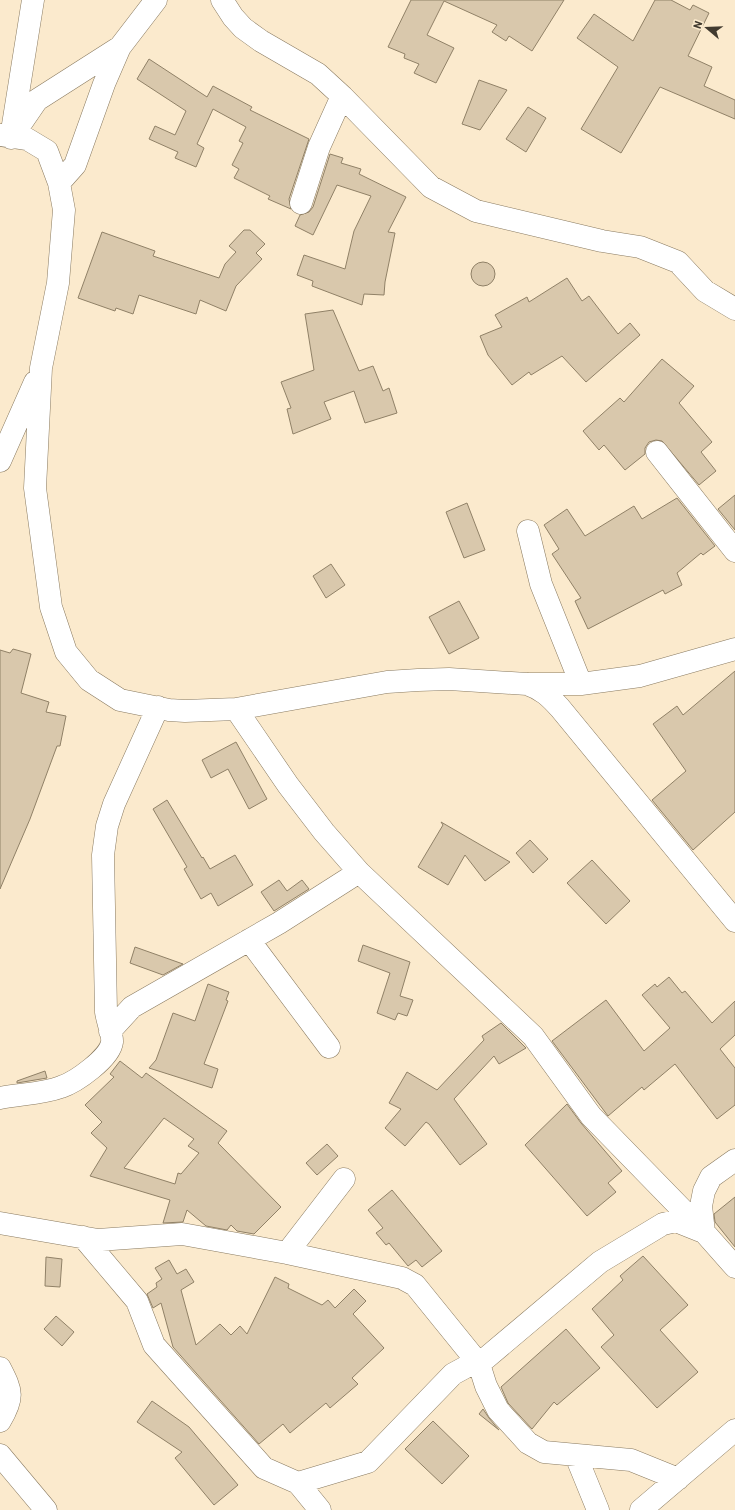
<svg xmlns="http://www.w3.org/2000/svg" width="735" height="1510" font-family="Barlow,sans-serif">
	<rect width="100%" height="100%" fill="#fbeacd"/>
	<!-- building -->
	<path fill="#d9c8ac" stroke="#908167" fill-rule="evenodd" d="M 411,0 L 564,0 L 532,51 L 509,36 L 506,41 L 492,32 L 497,25 L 444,1 L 427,35 L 454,48 L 436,83 L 414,73 L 419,64 L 404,58 L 405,54 L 388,47 Z
		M 655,0 L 671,0 L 690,10 L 693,5 L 709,13 L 688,56 L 712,67 L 704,86 L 735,100 L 735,119 L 660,87 L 621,153 L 581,129 L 618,67 L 577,38 L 594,14 L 633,41 Z
		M 149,59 L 207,97 L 213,86 L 252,107 L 250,110 L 309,139 L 289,199 L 291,209 L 268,199 L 270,196 L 234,178 L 239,169 L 232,165 L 243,143 L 239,141 L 246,127 L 213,109 L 197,144 L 204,148 L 196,167 L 175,158 L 178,152 L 149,139 L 155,126 L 175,135 L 186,111 L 137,79 Z
		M 479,80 L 507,90 L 480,130 L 462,124 Z
		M 528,107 L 546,118 L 526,152 L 506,139 Z
		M 330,154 L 343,158 L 341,163 L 361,169 L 359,174 L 406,197 L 388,232 L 395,233 L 385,282 L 384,295 L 364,294 L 362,305 L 312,286 L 313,281 L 297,275 L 304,255 L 345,269 L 354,231 L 371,196 L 337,185 L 313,235 L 295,226 L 300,215 L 309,212 L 313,207 Z
		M 244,230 L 250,230 L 265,244 L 256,253 L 262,259 L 236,286 L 226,311 L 200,300 L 196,314 L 139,295 L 133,314 L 116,308 L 115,311 L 78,298 L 102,232 L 155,251 L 153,256 L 219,278 L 225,264 L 236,252 L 229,246 Z
		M471 274a12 12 0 1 1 24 0a12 12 0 1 1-24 0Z
		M 567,278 L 582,301 L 589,296 L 618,334 L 630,323 L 640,335 L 586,382 L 562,356 L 531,375 L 529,372 L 512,385 L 488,355 L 480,336 L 502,327 L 495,315 L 527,297 L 529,302 Z
		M 333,310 L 359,371 L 373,366 L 383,391 L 389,388 L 397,413 L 365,423 L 354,391 L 324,402 L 331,419 L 293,434 L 287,409 L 291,408 L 281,382 L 314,370 L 305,314 Z
		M 662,359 L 694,386 L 679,403 L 712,442 L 701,452 L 716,471 L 699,485 L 662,441 L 656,440 L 649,442 L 645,448 L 645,454 L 625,470 L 604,445 L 599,450 L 583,431 L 620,398 L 624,402 Z
		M 735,495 L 735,530 L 718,509 Z
		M 677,498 L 715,546 L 703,555 L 701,553 L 677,573 L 682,585 L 665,594 L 663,590 L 588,629 L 575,601 L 581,598 L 552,554 L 559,549 L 544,525 L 567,509 L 585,536 L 634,506 L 642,519 Z
		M 467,503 L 485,550 L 464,558 L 446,512 Z
		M 331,564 L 345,585 L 326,598 L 313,576 Z
		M 459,601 L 479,638 L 449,654 L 429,617 Z
		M 13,649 L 31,654 L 21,693 L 49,702 L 46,712 L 66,716 L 60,746 L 57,746 L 30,819 L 0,889 L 0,650 L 10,653 Z
		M 735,671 L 735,812 L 693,850 L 652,800 L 686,771 L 653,724 L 677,706 L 683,715 Z
		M 236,742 L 267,799 L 249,809 L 228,769 L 211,778 L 202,760 Z
		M 167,800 L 202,858 L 203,857 L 210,869 L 235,855 L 253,885 L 218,906 L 211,893 L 201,899 L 184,869 L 187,867 L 153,809 Z
		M 441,822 L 510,862 L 485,881 L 465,855 L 448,885 L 418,867 L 443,825 Z
		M 530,840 L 548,859 L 533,873 L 516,853 Z
		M 592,860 L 630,901 L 606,924 L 567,883 Z
		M 279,880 L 287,891 L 302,880 L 309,889 L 274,911 L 261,892 Z
		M 363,945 L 410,962 L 400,996 L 413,1000 L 407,1016 L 398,1013 L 395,1020 L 377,1013 L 390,973 L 358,961 Z
		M 135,947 L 183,964 L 163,975 L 130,963 Z
		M 669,977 L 682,993 L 685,991 L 712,1023 L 735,1001 L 735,1035 L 720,1049 L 735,1068 L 735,1105 L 717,1119 L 675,1064 L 644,1090 L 642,1087 L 608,1116 L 552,1041 L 606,1000 L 644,1051 L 670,1028 L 642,995 L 655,984 L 657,987 Z
		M 208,984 L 229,992 L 226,1000 L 228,1001 L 204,1064 L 218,1069 L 212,1088 L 149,1068 L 156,1060 L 173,1013 L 195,1021 Z
		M 501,1023 L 526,1048 L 499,1064 L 494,1056 L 454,1099 L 487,1144 L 460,1165 L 429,1124 L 426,1122 L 405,1146 L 385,1128 L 401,1109 L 389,1103 L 407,1072 L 437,1090 L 484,1040 L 482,1036 Z
		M 120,1061 L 142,1078 L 146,1073 L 227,1131 L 218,1143 L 281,1207 L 254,1234 L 237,1231 L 231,1225 L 227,1230 L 206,1226 L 187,1210 L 183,1222 L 163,1223 L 170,1200 L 90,1176 L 107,1148 L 91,1133 L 102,1122 L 85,1105 L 114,1077 L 110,1074 ZM 164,1118 L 194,1139 L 188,1146 L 199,1153 L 181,1174 L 178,1173 L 175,1184 L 124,1168 Z
		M 45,1071 L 47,1078 L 17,1083 L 17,1081 Z
		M 567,1104 L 581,1123 L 622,1171 L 608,1183 L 616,1192 L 587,1216 L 525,1145 Z
		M 327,1144 L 338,1156 L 317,1175 L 306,1163 Z
		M 392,1190 L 442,1251 L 422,1267 L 416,1260 L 408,1266 L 389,1243 L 386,1245 L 376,1233 L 383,1228 L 368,1210 Z
		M 735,1197 L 735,1247 L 715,1222 L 714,1214 Z
		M 643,1256 L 688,1305 L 660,1330 L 698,1372 L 657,1408 L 601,1347 L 614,1335 L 592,1309 L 623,1280 L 620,1276 Z
		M 46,1257 L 62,1259 L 60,1287 L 45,1286 Z
		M 169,1260 L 177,1274 L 186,1269 L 194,1282 L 181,1290 L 196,1345 L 220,1324 L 231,1335 L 240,1326 L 247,1334 L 275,1277 L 289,1284 L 288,1288 L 322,1305 L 328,1300 L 335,1308 L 354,1289 L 366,1301 L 353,1314 L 384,1348 L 352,1378 L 358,1384 L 330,1408 L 326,1403 L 290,1433 L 283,1424 L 259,1444 L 173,1347 L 161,1303 L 153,1308 L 147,1294 L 157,1287 L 156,1283 L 162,1279 L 155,1268 Z
		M 56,1316 L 74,1332 L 62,1346 L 44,1329 Z
		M 566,1329 L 600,1368 L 557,1405 L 554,1402 L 532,1429 L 508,1403 L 501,1387 Z
		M 152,1401 L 189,1427 L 238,1485 L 214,1505 L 175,1458 L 182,1452 L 137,1422 Z
		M 483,1409 L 489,1418 L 499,1430 L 479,1414 Z
		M 433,1421 L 469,1456 L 442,1484 L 405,1449 Z"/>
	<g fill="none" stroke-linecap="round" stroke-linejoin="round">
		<!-- minor casing -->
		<g stroke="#897a60" stroke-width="23">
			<path id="minor" d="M 222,0 L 233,17 L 243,28 L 261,41 L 318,74 L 342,96 L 431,187 L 476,211 L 602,241 L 640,247 L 678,262 L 705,291 L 735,309
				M 12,131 L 33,0
				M 0,135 L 27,139 L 47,151 L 59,183 L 64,210 L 58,283 L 41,368 L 35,488 L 51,607 L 66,652 L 89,680 L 120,700 L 169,710 L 185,711 L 236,709 L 387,682 L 418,680 L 449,679 L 527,684 C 542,689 550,697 560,708 L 735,921
				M 11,138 L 37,100 L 120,47
				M 59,183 L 75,165 L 104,84 L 120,47 L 156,0
				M 301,203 L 319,147 L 342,96
				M 657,452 L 735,551
				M 0,461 L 35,382
				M 528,531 L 541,584 L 581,684
				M 529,684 L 581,684 L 640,676 L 735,649
				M 236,709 L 288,785 L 324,832 L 359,872 L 533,1036 L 591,1116 L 704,1232
				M 249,940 L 329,1047
				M 110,1031 L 132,1007 L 279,923 L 359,872
				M 0,1098 C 19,1094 42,1094 61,1087 C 76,1082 110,1058 112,1042 C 113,1036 107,1020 106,1012 L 103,855 L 107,826 L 114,804 L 158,707
				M 735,1160 L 711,1177 L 704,1191 L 701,1206 L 704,1232 L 735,1267
				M 0,1223 L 98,1240 L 182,1234 L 287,1253 L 402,1278 L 415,1285 L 479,1364 L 486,1386 L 498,1410 L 528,1443 L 544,1452 L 631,1460 L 678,1479
				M 83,1237 L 137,1301 L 154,1345 L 264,1468 L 298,1483 L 320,1510
				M 287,1253 L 344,1179
				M 479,1364 L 600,1262 L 663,1224 L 676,1221 L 701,1231
				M 0,1368 C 12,1391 14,1398 0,1421
				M 0,1455 L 46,1510
				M 576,1456 L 598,1510
				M 298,1483 L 368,1462 L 453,1374 L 477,1361
				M 641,1510 L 735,1430"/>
		</g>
		<!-- minor -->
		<use href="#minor" stroke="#fff" stroke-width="22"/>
	</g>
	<!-- north arrow -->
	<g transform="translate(707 28) rotate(289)" stroke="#fbeacd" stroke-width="3" paint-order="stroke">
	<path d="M0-3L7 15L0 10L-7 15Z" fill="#413a2f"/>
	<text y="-6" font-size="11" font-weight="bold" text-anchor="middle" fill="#413a2f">N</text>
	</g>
</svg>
